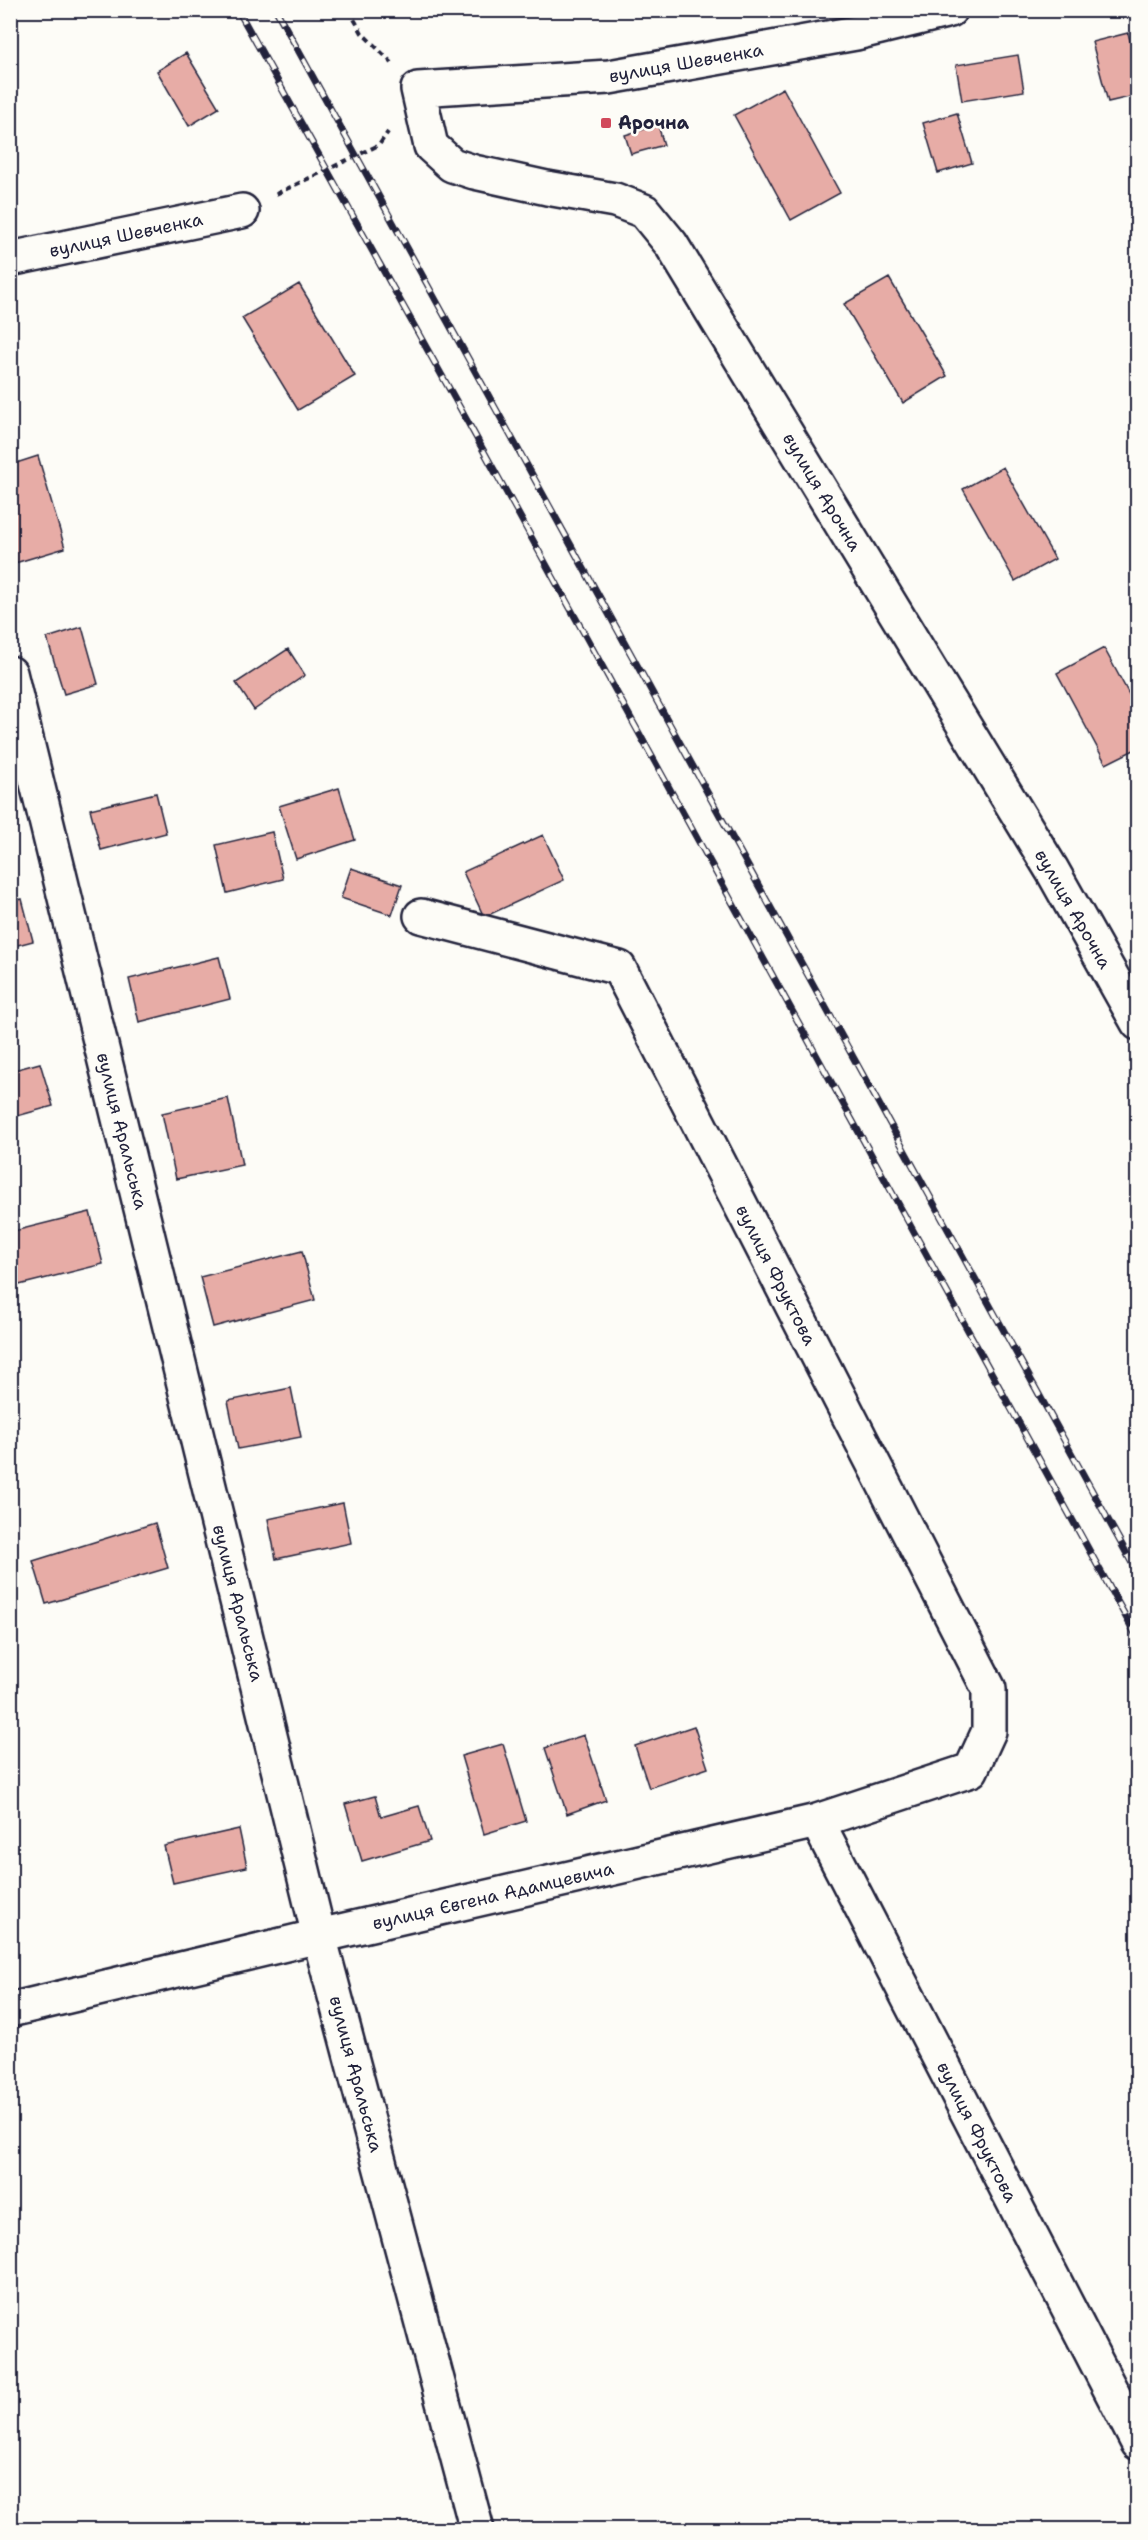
<svg xmlns="http://www.w3.org/2000/svg" width="1148" height="2540" font-family="'Shantell Sans',sans-serif">
	<rect width="100%" height="100%" fill="#fdfcf7"/>
	<filter id="ink" filterUnits="userSpaceOnUse"><feTurbulence type="fractalNoise" baseFrequency=".0167" numOctaves="2"/><feDisplacementMap in="SourceGraphic" scale="12" xChannelSelector="R" yChannelSelector="G"/><feConvolveMatrix kernelMatrix="1 2 1 2 8 2 1 2 1" color-interpolation-filters="sRGB"/></filter>
	<g filter="url(#ink)">
		<!-- building -->
		<path fill="#e7aca6" stroke="#22223b" stroke-width="1.5" d="M 1128,33 L 1138,69 L 1138,95 L 1108,102 L 1092,42 Z
			M 186,53 L 219,108 L 189,126 L 157,71 Z
			M 1018,55 L 1024,91 L 962,101 L 956,65 Z
			M 783,88 L 840,193 L 791,220 L 734,115 Z
			M 957,113 L 972,163 L 938,173 L 923,123 Z
			M 658,125 L 664,145 L 631,154 L 625,135 Z
			M 889,278 L 947,376 L 903,403 L 844,304 Z
			M 299,284 L 355,376 L 298,410 L 242,318 Z
			M 38,456 L 65,548 L 15,563 L 10,548 L 10,465 Z
			M 1003,467 L 1055,559 L 1015,581 L 963,489 Z
			M 82,627 L 98,684 L 64,694 L 47,638 Z
			M 1104,648 L 1138,711 L 1138,748 L 1106,764 L 1057,673 Z
			M 288,649 L 305,675 L 254,710 L 236,683 Z
			M 339,788 L 355,840 L 296,859 L 279,806 Z
			M 156,793 L 166,833 L 101,850 L 90,809 Z
			M 272,832 L 283,879 L 227,893 L 216,845 Z
			M 543,835 L 564,880 L 484,917 L 463,872 Z
			M 351,868 L 402,885 L 392,915 L 341,898 Z
			M 22,899 L 33,941 L 10,947 L 10,902 Z
			M 219,957 L 230,999 L 139,1022 L 129,979 Z
			M 40,1063 L 53,1106 L 10,1118 L 10,1071 Z
			M 228,1098 L 242,1165 L 176,1179 L 162,1113 Z
			M 90,1212 L 103,1264 L 11,1287 L 10,1232 Z
			M 302,1251 L 315,1300 L 213,1327 L 200,1277 Z
			M 291,1388 L 301,1437 L 238,1449 L 228,1401 Z
			M 343,1503 L 351,1543 L 276,1559 L 268,1519 Z
			M 155,1523 L 168,1568 L 46,1604 L 33,1561 Z
			M 694,1726 L 708,1768 L 649,1788 L 635,1746 Z
			M 584,1735 L 606,1800 L 567,1814 L 545,1748 Z
			M 503,1744 L 526,1821 L 484,1834 L 461,1756 Z
			M 375,1796 L 381,1817 L 419,1806 L 430,1841 L 362,1861 L 345,1804 Z
			M 239,1829 L 247,1867 L 173,1883 L 164,1846 Z"/>
		<g fill="none" stroke-linecap="round" stroke-linejoin="round">
			<!-- minor casing -->
			<g stroke="#22223b" stroke-width="38">
				<path id="minor" d="M 950,10 L 856,33 L 609,77 L 418,89 L 431,146 L 452,165 L 474,172 L 547,188 L 615,200 L 644,211 L 671,244 L 1052,870 L 1138,1023
					M 10,259 L 242,211
					M 10,673 L 319,1936 L 477,2530
					M 817,1821 L 1138,2443
					M 10,2010 L 319,1936 L 817,1821 L 971,1770 L 989,1731 L 989,1689 L 619,968 L 421,916"/>
			</g>
			<!-- path -->
			<path stroke="#22223b" stroke-width="4" stroke-dasharray="6 4.5" stroke-linecap="butt" d="M 349,10 L 362,33 L 392,63
				M 276,194 L 379,145 L 388,132"/>
			<!-- minor -->
			<use href="#minor" stroke="#fdfcf7" stroke-width="33"/>
			<!-- rail casing -->
			<g stroke="#22223b" stroke-width="7">
				<path id="rail" d="M 238,10 L 460,408 L 1138,1639
					M 276,10 L 1138,1574"/>
			</g>
			<!-- rail -->
			<use href="#rail" stroke="#fdfcf7" stroke-width="4.5" stroke-dasharray="14" stroke-linecap="butt"/>
		</g>
	</g>
	<!-- markers -->
	<rect fill="#d1495b" stroke="#fdfcf7" stroke-width="2" x="600" y="117" width="12" height="12" rx="3"/>
	<g text-anchor="middle" stroke-width="5" stroke-linejoin="round" paint-order="stroke">
		<!-- street labels -->
		<g font-size="18" fill="#22223b" stroke="#fdfcf7">
			<text transform="translate(686 63) rotate(-10)" y="6">вулиця Шевченка</text>
			<text transform="translate(126 235) rotate(-12)" y="6">вулиця Шевченка</text>
			<text transform="translate(822 492) rotate(59)" y="6">вулиця Арочна</text>
			<text transform="translate(1073 909) rotate(60)" y="6">вулиця Арочна</text>
			<text transform="translate(122 1131) rotate(76)" y="6">вулиця Аральська</text>
			<text transform="translate(776 1275) rotate(63)" y="6">вулиця Фруктова</text>
			<text transform="translate(238 1603) rotate(76)" y="6">вулиця Аральська</text>
			<text transform="translate(493 1896) rotate(-13)" y="6">вулиця Євгена Адамцевича</text>
			<text transform="translate(356 2074) rotate(75)" y="6">вулиця Аральська</text>
			<text transform="translate(977 2132) rotate(63)" y="6">вулиця Фруктова</text>
		</g>
		<!-- poi labels -->
		<g font-size="18" font-weight="bold" fill="#22223b" stroke="#fdfcf7" text-anchor="start">
			<text x="618" y="129">Арочна</text>
		</g>
	</g>
	<!-- margin -->
	<rect width="1148" height="2540" fill="none" stroke="#fdfcf7" stroke-width="36"/>
	<rect x="18" y="18" width="1112" height="2504" fill="none" stroke="#22223b" stroke-width="2" filter="url(#ink)"/>
</svg>
